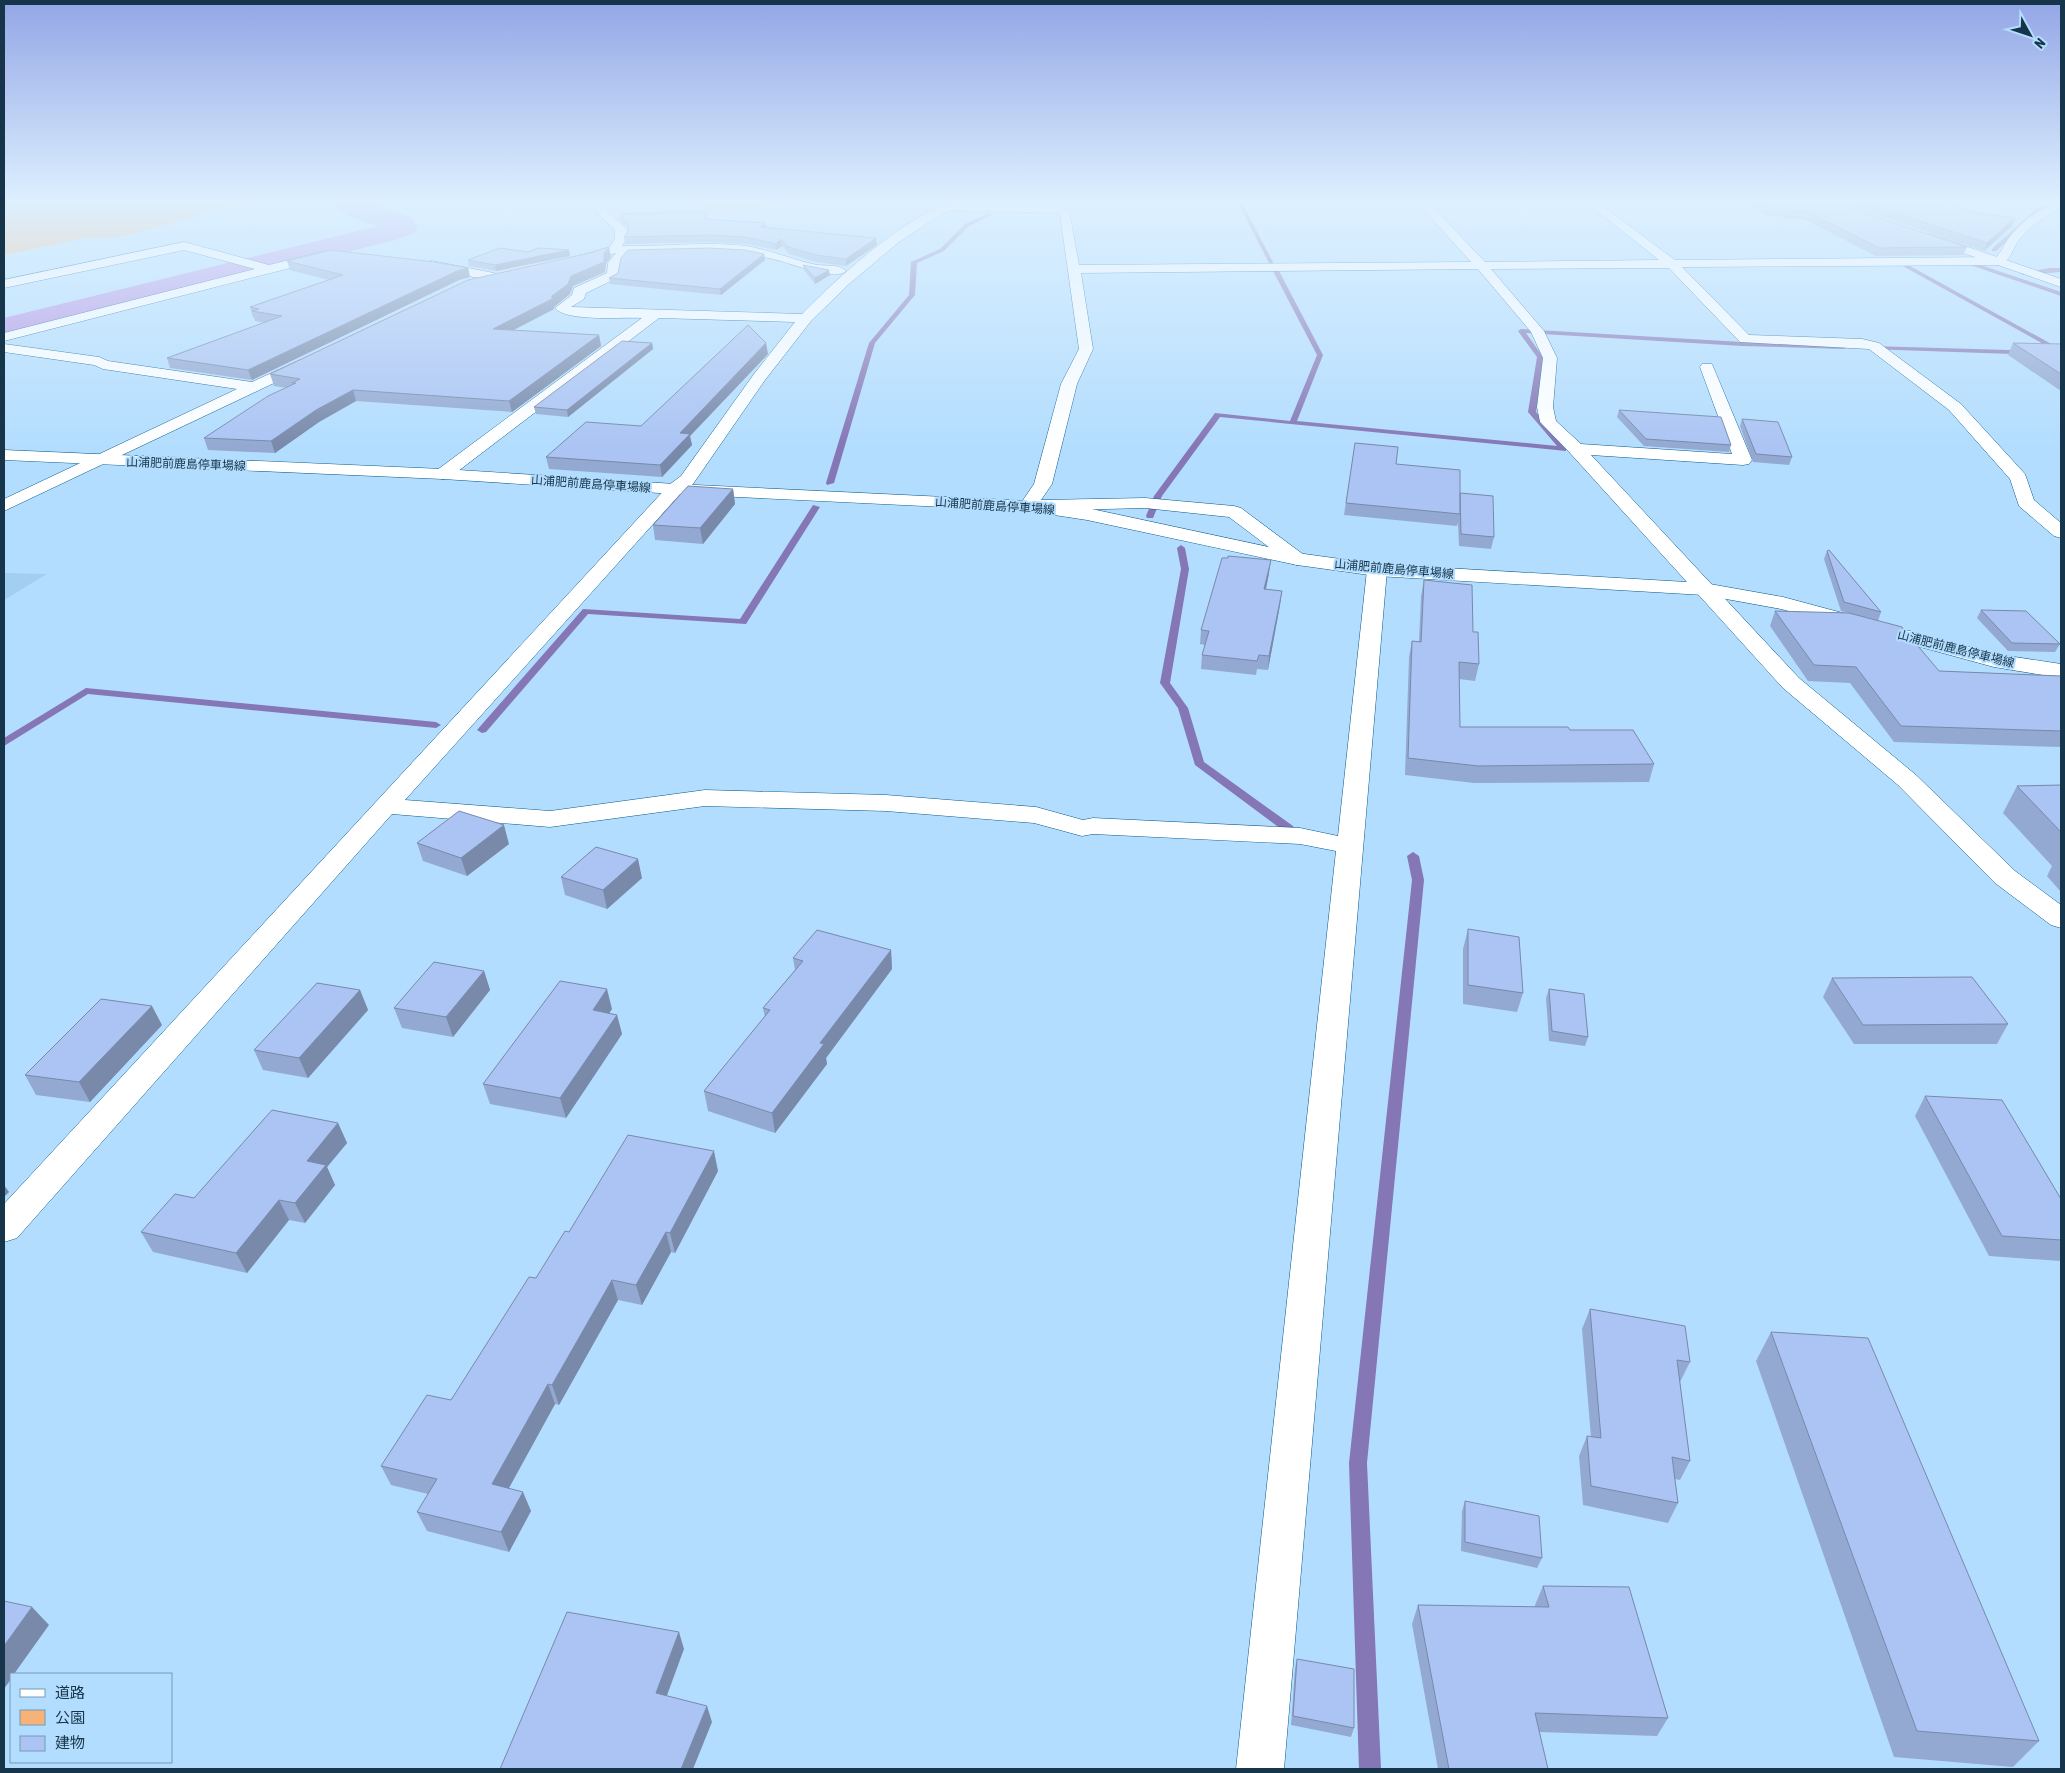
<svg xmlns="http://www.w3.org/2000/svg" width="2065" height="1773" font-family="'Asap Condensed','Noto Sans JP',sans-serif">
	<rect width="100%" height="100%" fill="#b3ddfe"/>
	<!-- built -->
	<path fill="#a1cef1" d="M 4,573 L 47,574 L 4,600 Z"/>
	<!-- green -->
	<path fill="#f5b378" d="M 4,199 L 266,199 L 120,237 L 85,238 L 4,255 Z
		M 673,199 L 900,199 L 872,203 L 827,201 L 719,213 Z"/>
	<g fill="none" stroke-linecap="round" stroke-linejoin="round">
		<!-- stream -->
		<path fill="#8576b5" fill-rule="evenodd" d="M 1236,199 L 1240,199 L 1275,266 L 1270,265 Z
			M 2061,201 L 2061,204 L 2041,210 L 1996,251 L 1992,251 L 1992,249 L 2037,208 Z
			M 989,213 L 994,214 L 969,226 L 944,251 L 917,263 L 915,295 L 875,343 L 834,483 L 827,485 L 826,483 L 869,343 L 909,295 L 911,262 L 940,249 L 965,224 Z
			M 1919,262 L 1921,265 L 1910,266 L 2055,346 L 2042,355 L 1869,349 L 1868,348 L 1871,346 L 2041,351 L 2047,346 L 1901,265 Z
			M 1959,262 L 1972,262 L 2061,292 L 2061,296 L 1970,265 L 1957,265 Z
			M 1275,267 L 1278,269 L 1323,355 L 1297,421 L 1557,446 L 1528,412 L 1537,357 L 1518,331 L 1521,329 L 1742,342 L 1844,345 L 1847,347 L 1844,349 L 1742,346 L 1526,333 L 1543,357 L 1536,412 L 1566,447 L 1566,451 L 1220,417 L 1162,496 L 1153,518 L 1147,518 L 1146,516 L 1154,496 L 1215,413 L 1290,421 L 1317,355 L 1272,269 Z
			M 2050,268 L 2061,268 L 2061,272 L 2023,275 L 2020,273 Z
			M 813,505 L 820,507 L 746,624 L 588,614 L 486,732 L 482,733 L 477,730 L 583,609 L 740,619 Z
			M 1181,545 L 1185,548 L 1189,569 L 1170,683 L 1188,708 L 1204,762 L 1293,826 L 1295,829 L 1293,832 L 1285,832 L 1195,765 L 1178,708 L 1160,683 L 1181,569 L 1177,548 Z
			M 86,688 L 436,722 L 441,725 L 436,728 L 88,694 L 4,746 L 4,738 Z
			M 1413,852 L 1419,856 L 1424,880 L 1367,1463 L 1381,1769 L 1359,1769 L 1349,1463 L 1412,880 L 1407,856 Z"/>
		<!-- river -->
		<path fill="#b492e3" fill-rule="evenodd" d="M 327,199 L 360,199 L 367,203 L 411,217 L 418,227 L 414,233 L 398,239 L 4,340 L 4,318 L 378,226 C 360,220 338,215 327,199 Z"/>
		<!-- minor casing -->
		<g stroke="#055a8a" stroke-width="1">
			<path id="minor" d="M 594,199 L 604,199 L 607,211 L 627,229 L 627,238 L 622,246 C 663,247 705,241 746,246 C 771,250 793,260 817,265 C 826,266 840,264 846,271 C 836,282 790,263 777,260 C 728,248 677,252 628,254 L 620,263 L 617,278 L 586,293 L 584,299 L 571,307 L 802,314 C 835,280 928,193 975,199 L 965,204 L 1056,207 L 1069,210 L 1079,265 L 1471,262 L 1414,199 L 1425,199 L 1485,262 L 1659,260 L 1582,199 L 1593,199 L 1675,260 L 1996,257 C 2002,252 2004,244 2009,238 C 2021,222 2042,206 2061,202 L 2061,209 C 2046,215 2029,227 2019,240 C 2012,249 2011,262 1999,265 L 1682,267 L 1749,335 L 1862,339 L 1879,343 L 1961,404 L 2025,474 L 2034,500 L 2061,523 L 2061,538 L 2054,536 L 2019,506 L 2010,479 L 1949,410 L 1869,349 L 1740,342 L 1669,268 L 1491,269 L 1544,331 L 1557,358 L 1553,407 L 1556,421 L 1581,444 L 1732,454 L 1700,367 L 1702,364 L 1712,364 L 1752,460 L 1749,464 L 1743,465 L 1591,455 L 1799,678 L 1916,775 L 2015,871 L 2061,905 L 2061,928 L 2051,925 L 1995,883 L 1898,785 L 1783,688 L 1570,453 L 1540,422 L 1537,407 L 1543,358 L 1531,332 L 1478,269 L 1081,273 L 1093,349 L 1077,384 L 1052,484 L 1041,500 L 1145,498 L 1234,506 L 1241,508 L 1304,555 L 1307,559 L 1304,563 L 1297,565 L 1290,563 L 1229,517 L 1145,508 L 1028,511 L 1022,510 L 1019,506 L 1034,484 L 1061,384 L 1079,349 L 1060,214 L 1056,213 L 950,210 L 929,222 L 899,242 L 849,284 L 811,321 L 765,380 L 693,484 L 681,493 L 405,800 L 550,811 L 705,790 L 886,795 L 1036,807 L 1083,820 L 1093,818 L 1300,828 L 1338,836 L 1367,570 L 1370,566 L 1377,564 L 1384,566 L 1387,570 L 1284,1769 L 1236,1769 L 1336,851 L 1300,844 L 1093,834 L 1082,836 L 1034,823 L 886,811 L 705,806 L 550,827 L 392,814 L 17,1238 L 4,1242 L 4,1204 L 669,485 L 681,476 L 754,374 L 795,322 L 659,318 L 449,478 L 443,479 L 437,478 L 434,474 L 437,470 L 642,318 C 624,317 566,322 555,308 L 572,295 L 574,288 L 607,273 L 608,263 L 616,253 L 575,265 L 569,261 L 571,258 L 610,247 L 615,238 L 615,230 L 598,214 Z
				M 184,242 L 269,265 L 325,251 L 331,255 L 329,258 L 4,341 L 4,333 L 255,269 L 184,250 L 4,288 L 4,280 Z
				M 432,261 L 494,273 L 500,277 L 494,281 L 428,268 L 426,265 L 428,262 Z
				M 4,344 L 99,357 L 108,361 L 252,382 L 300,360 L 310,360 L 312,363 L 310,366 L 4,511 L 4,499 L 237,389 L 103,369 L 94,365 L 4,352 Z"/>
		</g>
		<!-- major casing -->
		<g stroke="#055a8a" stroke-width="1">
			<path id="major" d="M 4,450 L 443,469 L 675,484 L 1028,501 L 1087,508 L 1297,553 L 1377,564 L 1704,583 L 1783,597 L 1995,654 L 2061,664 L 2061,678 L 1994,667 L 1781,609 L 1704,595 L 1377,576 L 1297,565 L 1087,520 L 1028,511 L 675,494 L 443,479 L 4,460 Z"/>
		</g>
		<!-- highway casing -->
		<g stroke="#055a8a" stroke-width="1">
			<path id="highway" d="M 1930,234 L 2061,279 L 2061,287 L 1926,240 L 1924,238 L 1926,236 Z"/>
		</g>
		<!-- minor -->
		<use href="#minor" fill="#fff" fill-rule="evenodd"/>
		<!-- major -->
		<use href="#major" fill="#fff" fill-rule="evenodd"/>
		<!-- highway -->
		<use href="#highway" fill="#fff" fill-rule="evenodd"/>
	</g>
	<!-- wall -->
	<path fill="#93a9d1" d="M 1736,199 L 1823,199 L 1967,247 L 1963,255 L 1876,256 L 1804,219 L 1786,219 L 1778,215 L 1768,216 Z
		M 1829,199 L 1944,199 L 1969,212 L 2015,218 L 2012,226 L 1984,251 Z
		M 707,211 L 707,219 L 766,223 L 766,227 L 877,245 L 846,266 L 816,262 L 789,254 L 782,246 L 776,250 L 746,244 L 710,242 L 625,244 L 624,237 L 628,231 L 628,228 L 621,221 L 620,214 Z
		M 569,250 L 570,256 L 496,271 L 469,266 L 468,260 L 528,252 Z
		M 764,254 L 765,260 L 721,295 L 610,284 L 609,278 Z
		M 611,257 L 606,263 L 605,272 L 573,286 L 570,294 L 554,307 L 554,309 L 514,330 L 599,335 L 601,346 L 512,412 L 356,401 L 319,422 L 275,453 L 208,450 L 204,438 L 287,388 L 274,386 L 270,374 Z
		M 287,261 L 468,268 L 470,277 L 459,280 L 252,380 L 170,368 L 167,358 L 265,323 L 255,321 L 254,317 L 253,317 L 250,307 L 329,280 L 290,270 Z
		M 803,265 L 830,275 L 815,284 L 804,270 Z
		M 652,343 L 653,349 L 568,417 L 536,414 L 534,407 Z
		M 2013,343 L 2061,344 L 2061,391 L 2008,355 Z
		M 768,354 L 690,436 L 692,445 L 662,477 L 549,469 L 546,457 L 641,426 Z
		M 1619,410 L 1731,445 L 1729,452 L 1644,446 L 1617,417 Z
		M 1742,419 L 1792,457 L 1789,465 L 1753,462 L 1740,426 Z
		M 1355,443 L 1396,464 L 1460,495 L 1494,537 L 1491,549 L 1459,546 L 1458,522 L 1457,526 L 1344,515 Z
		M 733,489 L 735,504 L 703,544 L 655,540 L 653,525 Z
		M 1827,551 L 1881,612 L 1878,621 L 1939,671 L 2061,676 L 2061,747 L 1894,742 L 1850,683 L 1808,681 L 1770,626 L 1775,611 L 1877,620 L 1841,611 L 1824,559 Z
		M 1269,573 L 1266,589 L 1282,591 L 1280,605 L 1268,670 L 1257,669 L 1256,675 L 1201,669 L 1202,655 L 1205,645 L 1200,644 L 1201,630 Z
		M 1424,580 L 1473,632 L 1479,664 L 1475,681 L 1459,679 L 1460,727 L 1570,730 L 1654,764 L 1649,782 L 1474,783 L 1405,775 L 1409,657 L 1412,641 L 1419,642 L 1421,596 Z
		M 1981,610 L 2060,644 L 2055,652 L 2008,651 L 1977,618 Z
		M 2061,785 L 2061,892 L 2047,876 L 2052,866 L 2003,813 L 2017,786 Z
		M 417,843 L 509,844 L 467,876 L 423,861 Z
		M 561,877 L 642,878 L 607,909 L 565,895 Z
		M 1468,929 L 1523,993 L 1517,1012 L 1463,1004 L 1463,949 Z
		M 891,950 L 892,969 L 826,1058 L 827,1064 L 775,1133 L 708,1111 L 704,1091 L 765,1017 L 763,1008 L 795,970 L 793,958 Z
		M 484,971 L 490,990 L 453,1037 L 402,1028 L 394,1008 Z
		M 1832,978 L 2008,1024 L 1997,1044 L 1854,1044 L 1823,997 Z
		M 1549,989 L 1588,1037 L 1585,1046 L 1549,1041 L 1546,998 Z
		M 360,990 L 368,1010 L 308,1078 L 263,1070 L 254,1050 Z
		M 612,1009 L 609,1013 L 617,1015 L 622,1034 L 566,1118 L 490,1104 L 483,1084 Z
		M 162,1025 L 90,1102 L 36,1095 L 25,1075 Z
		M 1925,1096 L 2061,1199 L 2061,1261 L 1989,1256 L 1915,1116 Z
		M 338,1123 L 347,1143 L 327,1167 L 335,1185 L 305,1223 L 289,1220 L 247,1273 L 153,1252 L 141,1232 L 194,1198 Z
		M 718,1171 L 675,1253 L 671,1252 L 642,1305 L 618,1300 L 559,1405 L 555,1404 L 509,1488 L 531,1511 L 509,1552 L 427,1531 L 417,1512 L 428,1494 L 391,1485 L 381,1466 L 451,1400 L 536,1278 L 569,1232 Z
		M 1590,1309 L 1690,1362 L 1680,1382 L 1690,1461 L 1680,1480 L 1675,1479 L 1678,1503 L 1668,1523 L 1583,1505 L 1579,1456 L 1587,1436 L 1591,1437 L 1582,1329 Z
		M 1771,1332 L 2039,1741 L 2013,1767 L 1894,1757 L 1756,1361 Z
		M 1465,1501 L 1542,1558 L 1537,1568 L 1461,1551 L 1462,1511 Z
		M 1543,1586 L 1668,1718 L 1657,1736 L 1539,1732 L 1548,1769 L 1438,1769 L 1412,1624 L 1418,1605 L 1535,1607 L 1535,1605 Z
		M 1297,1659 L 1354,1728 L 1351,1737 L 1291,1725 L 1295,1668 Z"/>
	<!-- shaded-wall -->
	<path fill="#7889aa" d="M 2015,218 L 2012,226 L 1984,251 L 1987,243 Z
		M 766,223 L 767,230 L 760,227 Z
		M 876,238 L 877,245 L 846,266 L 846,259 Z
		M 781,239 L 782,246 L 776,250 L 776,244 Z
		M 609,247 L 611,257 L 606,263 L 605,272 L 573,286 L 570,294 L 554,307 L 554,309 L 496,339 L 493,329 L 552,296 L 571,276 L 604,253 Z
		M 569,250 L 570,256 L 496,271 L 495,265 Z
		M 764,254 L 765,260 L 721,295 L 720,289 Z
		M 468,268 L 470,277 L 459,280 L 252,380 L 248,370 L 457,271 Z
		M 829,270 L 830,275 L 815,284 L 815,278 Z
		M 599,335 L 601,346 L 512,412 L 509,401 Z
		M 652,343 L 653,349 L 568,417 L 567,410 Z
		M 766,343 L 768,354 L 690,436 L 692,445 L 662,477 L 660,465 L 680,433 Z
		M 353,390 L 356,401 L 319,422 L 275,453 L 271,441 L 316,410 Z
		M 733,489 L 735,504 L 703,544 L 700,528 Z
		M 1271,560 L 1269,573 L 1263,603 L 1264,589 Z
		M 1282,591 L 1280,605 L 1268,670 L 1269,656 Z
		M 504,825 L 509,844 L 467,876 L 461,858 Z
		M 638,859 L 642,878 L 607,909 L 603,890 Z
		M 891,950 L 892,969 L 826,1058 L 827,1064 L 775,1133 L 772,1113 L 820,1043 Z
		M 484,971 L 490,990 L 453,1037 L 446,1017 Z
		M 607,989 L 612,1009 L 598,1030 L 593,1010 Z
		M 360,990 L 368,1010 L 308,1078 L 299,1058 Z
		M 152,1006 L 162,1025 L 90,1102 L 79,1082 Z
		M 617,1015 L 622,1034 L 566,1118 L 560,1098 Z
		M 338,1123 L 347,1143 L 327,1167 L 335,1185 L 305,1223 L 295,1203 L 307,1161 Z
		M 714,1151 L 718,1171 L 675,1253 L 670,1233 Z
		M 4,1185 L 9,1192 L 4,1197 Z
		M 279,1200 L 289,1220 L 247,1273 L 236,1253 Z
		M 666,1232 L 671,1252 L 642,1305 L 636,1285 Z
		M 612,1280 L 618,1300 L 559,1405 L 552,1385 Z
		M 548,1384 L 555,1404 L 500,1504 L 492,1484 Z
		M 523,1492 L 531,1511 L 509,1552 L 501,1532 Z
		M 32,1607 L 49,1625 L 14,1674 L 11,1674 L 11,1679 L 4,1689 L 4,1646 Z
		M 679,1632 L 684,1649 L 662,1709 L 656,1693 Z
		M 707,1706 L 712,1722 L 693,1769 L 681,1769 Z"/>
	<!-- building -->
	<path fill="#abc4f3" stroke="#7889aa" d="M 1752,199 L 1822,199 L 1967,247 L 1879,248 L 1806,211 L 1788,211 L 1781,208 L 1771,208 Z
		M 1853,199 L 1944,199 L 1969,212 L 2015,218 L 1987,243 Z
		M 707,211 L 705,219 L 766,223 L 760,227 L 876,238 L 846,259 L 816,255 L 788,247 L 781,239 L 776,244 L 745,237 L 709,235 L 624,237 L 628,231 L 628,222 L 620,214 Z
		M 609,247 L 604,253 L 604,262 L 571,276 L 568,284 L 552,296 L 552,299 L 493,329 L 599,335 L 509,401 L 353,390 L 316,410 L 271,441 L 204,438 L 268,396 L 296,383 L 292,383 L 300,379 L 270,374 L 468,280 L 590,253 Z
		M 500,248 L 528,252 L 538,248 L 569,250 L 495,265 L 468,260 Z
		M 709,248 L 745,250 L 764,254 L 720,289 L 609,278 L 618,273 L 621,258 L 628,250 Z
		M 331,250 L 434,262 L 468,268 L 457,271 L 248,370 L 167,358 L 282,316 L 252,311 L 259,309 L 250,307 L 343,275 L 287,261 Z
		M 803,265 L 829,270 L 815,278 Z
		M 748,325 L 766,343 L 680,433 L 690,434 L 660,465 L 546,457 L 586,422 L 641,426 Z
		M 622,341 L 652,343 L 567,410 L 534,407 Z
		M 2013,343 L 2061,344 L 2061,374 Z
		M 1619,410 L 1721,417 L 1731,445 L 1646,439 Z
		M 1742,419 L 1778,422 L 1792,457 L 1756,454 Z
		M 1355,443 L 1398,447 L 1396,464 L 1460,470 L 1460,514 L 1346,503 Z
		M 688,486 L 733,489 L 700,528 L 653,525 Z
		M 1460,493 L 1493,496 L 1494,537 L 1461,534 Z
		M 1829,550 L 1881,612 L 1844,602 L 1827,551 Z
		M 1228,556 L 1271,560 L 1264,589 L 1282,591 L 1269,656 L 1259,655 L 1257,661 L 1202,655 L 1209,631 L 1201,630 L 1222,558 L 1228,558 Z
		M 1424,580 L 1472,585 L 1473,632 L 1478,632 L 1479,664 L 1459,662 L 1460,727 L 1568,727 L 1570,730 L 1633,730 L 1654,764 L 1478,766 L 1408,758 L 1412,641 L 1421,642 Z
		M 1981,610 L 2026,611 L 2060,644 L 2012,643 Z
		M 1775,611 L 1849,613 L 1902,627 L 1939,671 L 2061,676 L 2061,731 L 1901,726 L 1856,667 L 1814,665 Z
		M 2061,785 L 2061,832 L 2017,786 Z
		M 459,811 L 504,825 L 461,858 L 417,843 Z
		M 596,847 L 638,859 L 603,890 L 561,877 Z
		M 1468,929 L 1519,937 L 1523,993 L 1468,985 Z
		M 817,930 L 891,950 L 820,1043 L 824,1044 L 772,1113 L 704,1091 L 770,1010 L 763,1008 L 803,961 L 793,958 Z
		M 434,962 L 484,971 L 446,1017 L 394,1008 Z
		M 1972,977 L 2008,1024 L 1863,1025 L 1832,978 Z
		M 560,981 L 607,989 L 593,1010 L 617,1015 L 560,1098 L 483,1084 Z
		M 317,983 L 360,990 L 299,1058 L 254,1050 Z
		M 1549,989 L 1584,994 L 1588,1037 L 1552,1031 Z
		M 101,999 L 152,1006 L 79,1082 L 25,1075 Z
		M 1925,1096 L 2002,1100 L 2061,1199 L 2061,1240 L 2002,1236 Z
		M 272,1110 L 338,1123 L 307,1161 L 326,1165 L 295,1203 L 279,1200 L 236,1253 L 141,1232 L 175,1194 L 194,1198 Z
		M 628,1135 L 714,1151 L 670,1233 L 666,1232 L 636,1285 L 612,1280 L 552,1385 L 548,1384 L 492,1484 L 523,1492 L 501,1532 L 417,1512 L 437,1479 L 381,1466 L 427,1395 L 451,1400 L 529,1277 L 536,1278 L 565,1231 L 569,1232 Z
		M 1590,1309 L 1685,1326 L 1690,1362 L 1677,1360 L 1690,1461 L 1672,1457 L 1678,1503 L 1591,1486 L 1587,1436 L 1601,1438 Z
		M 1771,1332 L 1868,1338 L 2039,1741 L 1917,1731 Z
		M 1465,1501 L 1539,1516 L 1542,1558 L 1465,1542 Z
		M 1543,1586 L 1629,1587 L 1668,1718 L 1535,1713 L 1548,1769 L 1449,1769 L 1418,1605 L 1549,1607 Z
		M 4,1601 L 32,1607 L 4,1646 Z
		M 567,1612 L 679,1632 L 656,1693 L 707,1706 L 681,1769 L 500,1769 Z
		M 1297,1659 L 1354,1669 L 1354,1728 L 1293,1716 Z"/>
	<!-- sky -->
	<linearGradient id="sky" x2="0" y2="1"><stop stop-color="#93a6e6"/><stop offset="0.45" stop-color="#ddf0ff"/><stop offset="1" stop-color="#ddf0ff" stop-opacity="0"/></linearGradient>
	<rect width="2065" height="447" fill="url(#sky)"/>
	<g text-anchor="middle" stroke-width="4" stroke-linejoin="round" paint-order="stroke">
		<!-- far-street labels -->
		<g font-size="12" fill="#17354a" stroke="#b3ddfe">
			<text transform="translate(186 464) rotate(2)" y="4">山浦肥前鹿島停車場線</text>
			<text transform="translate(591 484) rotate(4)" y="4">山浦肥前鹿島停車場線</text>
			<text transform="translate(995 506) rotate(4)" y="4">山浦肥前鹿島停車場線</text>
			<text transform="translate(1394 569) rotate(5)" y="4">山浦肥前鹿島停車場線</text>
			<text transform="translate(1956 649) rotate(14)" y="4">山浦肥前鹿島停車場線</text>
		</g>
	</g>
	<!-- border -->
	<rect width="2065" height="1773" fill="none" stroke="#17354a" stroke-width="10"/>
	<!-- legend -->
	<rect x="10" y="1673" width="162" height="90" fill="#b3ddfe" stroke="#759ab6"/>
	<rect x="20" y="1689" width="25" height="8" fill="#ffffff" stroke="#759ab6"/>
	<text x="55" y="1698" font-size="15" fill="#17354a">道路</text>
	<rect x="20" y="1710" width="25" height="15" fill="#f5b378" stroke="#759ab6"/>
	<text x="55" y="1723" font-size="15" fill="#17354a">公園</text>
	<rect x="20" y="1736" width="25" height="15" fill="#abc4f3" stroke="#759ab6"/>
	<text x="55" y="1748" font-size="15" fill="#17354a">建物</text>
	<!-- north arrow -->
	<g transform="translate(2030 35) rotate(130)" stroke="#b3ddfe" stroke-width="4" paint-order="stroke">
	<path d="M0-4L9 19L0 12L-9 19Z" fill="#17354a"/>
	<text y="-8" font-size="14" font-weight="bold" text-anchor="middle" fill="#17354a">N</text>
	</g>
</svg>
